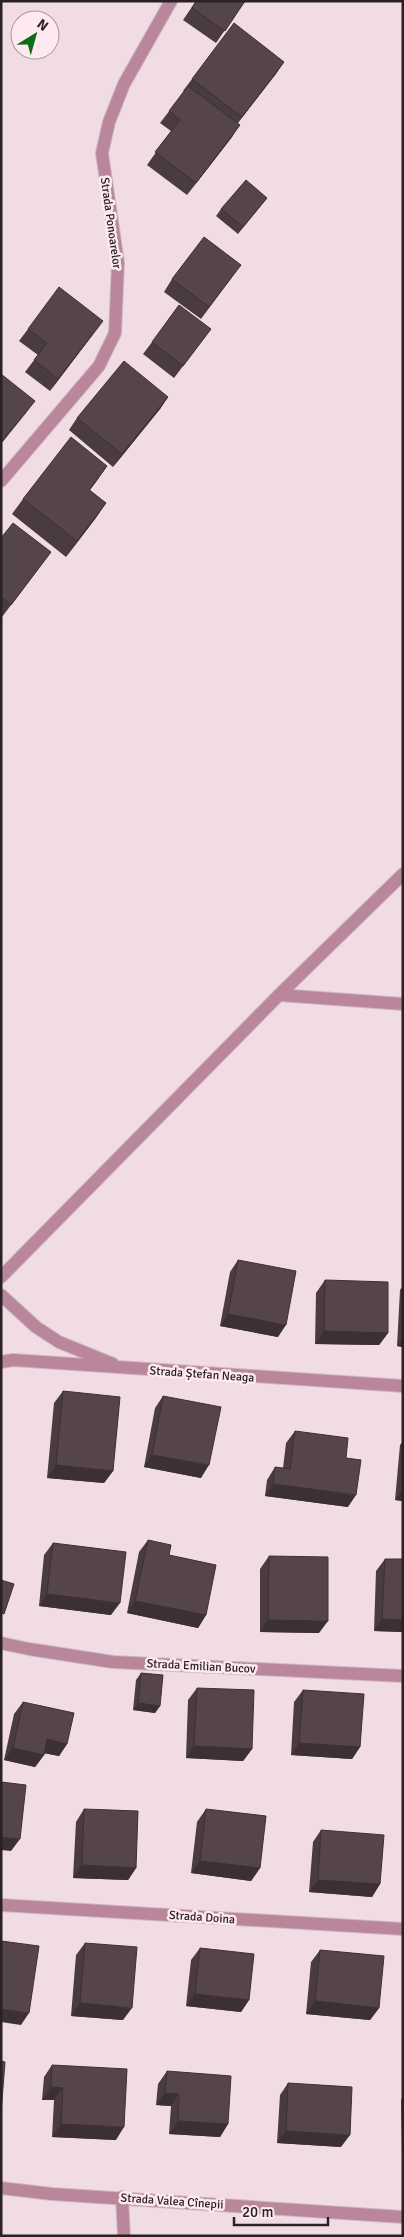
<svg xmlns="http://www.w3.org/2000/svg" width="404" height="2237" font-family="Signika,sans-serif">
	<rect width="100%" height="100%" fill="#f1dce4"/>
	<g fill="none" stroke-linecap="round" stroke-linejoin="round">
		<!-- minor casing -->
		<g stroke="#cdbac1" stroke-width="14">
			<path id="minor" d="M 1,481 L 99,366 L 115,333 L 118,263 L 102,153 L 109,122 L 124,84 L 171,1
				M 279,995 L 403,1004
				M 1,1277 L 279,995 L 403,874
				M 1,1295 L 36,1327 L 59,1342 L 113,1364
				M 1,1362 L 13,1360 L 403,1386
				M 1,1643 L 29,1649 L 113,1662 L 403,1676
				M 1,1905 L 403,1929
				M 1,2188 L 52,2194 L 403,2217
				M 122,2197 L 124,2236"/>
		</g>
		<!-- minor -->
		<use href="#minor" stroke="#ba869b" stroke-width="12"/>
	</g>
	<!-- wall -->
	<path fill="#493b40" d="M 196,1 L 245,1 L 216,43 L 183,20 Z
		M 284,62 L 238,123 L 232,137 L 187,195 L 147,165 L 171,131 L 160,123 L 184,92 L 183,91 L 192,79 Z
		M 267,198 L 238,234 L 216,216 L 221,209 Z
		M 232,277 L 201,319 L 164,292 L 172,279 Z
		M 28,329 L 94,333 L 50,391 L 25,372 L 38,355 L 19,341 Z
		M 211,329 L 174,378 L 143,354 L 152,342 Z
		M 168,397 L 160,409 L 113,467 L 69,430 L 77,418 Z
		M 107,466 L 90,490 L 106,503 L 95,519 L 66,557 L 12,514 L 23,499 Z
		M 1,538 L 51,552 L 2,617 L 1,616 Z
		M 238,1260 L 278,1337 L 220,1326 L 230,1272 Z
		M 325,1280 L 388,1333 L 379,1345 L 315,1344 L 316,1293 Z
		M 403,1286 L 403,1347 L 397,1346 L 400,1290 Z
		M 63,1391 L 113,1471 L 104,1483 L 47,1478 L 54,1403 Z
		M 163,1396 L 201,1478 L 144,1467 L 155,1408 Z
		M 295,1431 L 348,1507 L 265,1496 L 267,1480 L 275,1467 L 283,1468 L 286,1443 Z
		M 403,1441 L 403,1501 L 395,1500 L 400,1445 Z
		M 148,1540 L 169,1555 L 206,1615 L 198,1628 L 127,1613 L 139,1552 Z
		M 53,1543 L 111,1615 L 39,1606 L 44,1555 Z
		M 269,1556 L 319,1633 L 260,1632 L 260,1569 Z
		M 385,1559 L 403,1559 L 403,1632 L 374,1631 L 376,1571 Z
		M 141,1673 L 160,1706 L 155,1713 L 133,1710 L 136,1680 Z
		M 197,1688 L 252,1749 L 243,1761 L 186,1758 L 188,1700 Z
		M 303,1690 L 360,1747 L 352,1759 L 291,1755 L 294,1702 Z
		M 23,1702 L 67,1744 L 59,1756 L 44,1753 L 44,1755 L 35,1767 L 4,1760 L 14,1714 Z
		M 84,1809 L 136,1868 L 128,1880 L 73,1878 L 76,1822 Z
		M 206,1809 L 260,1868 L 251,1881 L 191,1873 L 197,1822 Z
		M 321,1830 L 380,1884 L 372,1897 L 309,1892 L 313,1842 Z
		M 85,1943 L 123,2020 L 71,2016 L 76,1955 Z
		M 200,1948 L 249,2000 L 241,2012 L 186,2006 L 191,1960 Z
		M 320,1950 L 379,2008 L 370,2020 L 306,2014 L 311,1962 Z
		M 52,2065 L 116,2140 L 52,2137 L 54,2100 L 42,2100 L 44,2077 Z
		M 167,2071 L 228,2124 L 220,2137 L 169,2134 L 171,2106 L 156,2105 L 158,2084 Z
		M 288,2083 L 341,2147 L 277,2143 L 280,2095 Z
		M 403,2097 L 403,2154 L 402,2154 L 401,2100 Z"/>
	<!-- shaded-wall -->
	<path fill="#3c3034" d="M 284,62 L 276,74 L 233,129 L 242,117 Z
		M 240,125 L 232,137 L 187,195 L 196,183 Z
		M 103,321 L 94,333 L 50,391 L 58,379 Z
		M 168,397 L 160,409 L 113,467 L 122,454 Z
		M 35,401 L 26,413 L 1,444 L 1,442 Z
		M 107,466 L 96,482 L 78,505 L 89,490 Z
		M 106,503 L 95,519 L 66,557 L 77,541 Z
		M 228,1314 L 286,1325 L 278,1337 L 220,1326 Z
		M 324,1331 L 388,1333 L 379,1345 L 315,1344 Z
		M 403,1339 L 403,1347 L 397,1346 Z
		M 152,1455 L 209,1465 L 201,1478 L 144,1467 Z
		M 56,1465 L 113,1471 L 104,1483 L 47,1478 Z
		M 273,1484 L 356,1495 L 348,1507 L 265,1496 Z
		M 403,1489 L 403,1501 L 395,1500 Z
		M 47,1594 L 120,1603 L 111,1615 L 39,1606 Z
		M 135,1601 L 206,1615 L 198,1628 L 127,1613 Z
		M 382,1619 L 403,1620 L 403,1632 L 374,1631 Z
		M 268,1620 L 328,1621 L 319,1633 L 260,1632 Z
		M 138,1703 L 160,1706 L 155,1713 L 133,1710 Z
		M 47,1739 L 67,1744 L 59,1756 L 38,1752 Z
		M 299,1743 L 360,1747 L 352,1759 L 291,1755 Z
		M 194,1746 L 252,1749 L 243,1761 L 186,1758 Z
		M 13,1748 L 44,1755 L 35,1767 L 4,1760 Z
		M 1,1837 L 20,1839 L 11,1851 L 1,1850 Z
		M 200,1861 L 260,1868 L 251,1881 L 191,1873 Z
		M 82,1865 L 136,1868 L 128,1880 L 73,1878 Z
		M 318,1880 L 380,1884 L 372,1897 L 309,1892 Z
		M 195,1994 L 249,2000 L 241,2012 L 186,2006 Z
		M 315,2001 L 379,2008 L 370,2020 L 306,2014 Z
		M 80,2003 L 132,2008 L 123,2020 L 71,2016 Z
		M 1,2009 L 29,2013 L 21,2025 L 1,2022 Z
		M 51,2087 L 63,2088 L 54,2100 L 42,2100 Z
		M 165,2093 L 179,2094 L 171,2106 L 156,2105 Z
		M 178,2121 L 228,2124 L 220,2137 L 169,2134 Z
		M 61,2124 L 124,2127 L 116,2140 L 52,2137 Z
		M 286,2131 L 350,2135 L 341,2147 L 277,2143 Z"/>
	<!-- building -->
	<path fill="#55454b" stroke="#3c3034" d="M 196,1 L 245,1 L 225,31 L 192,8 Z
		M 234,23 L 284,62 L 242,117 L 192,79 Z
		M 188,86 L 240,125 L 196,183 L 155,152 L 180,120 L 169,111 Z
		M 246,180 L 267,198 L 243,227 L 221,209 Z
		M 204,237 L 241,265 L 209,307 L 172,279 Z
		M 59,287 L 103,321 L 58,379 L 34,360 L 47,343 L 28,329 Z
		M 179,305 L 211,329 L 183,366 L 152,342 Z
		M 124,361 L 168,397 L 122,454 L 77,418 Z
		M 1,374 L 35,401 L 1,442 Z
		M 71,437 L 107,466 L 89,490 L 106,503 L 77,541 L 23,499 Z
		M 13,523 L 51,552 L 11,605 L 1,597 L 1,538 Z
		M 238,1260 L 296,1271 L 286,1325 L 228,1314 Z
		M 325,1280 L 388,1282 L 388,1333 L 324,1331 Z
		M 63,1391 L 120,1397 L 113,1471 L 56,1465 Z
		M 163,1396 L 221,1407 L 209,1465 L 152,1455 Z
		M 295,1431 L 348,1438 L 346,1458 L 361,1460 L 356,1495 L 273,1484 L 275,1467 L 290,1469 Z
		M 148,1540 L 171,1545 L 169,1555 L 216,1565 L 206,1615 L 135,1601 Z
		M 53,1543 L 126,1552 L 120,1603 L 47,1594 Z
		M 269,1556 L 328,1557 L 328,1621 L 268,1620 Z
		M 385,1559 L 403,1559 L 403,1620 L 382,1619 Z
		M 1,1580 L 14,1584 L 4,1614 L 1,1613 Z
		M 141,1673 L 163,1675 L 160,1706 L 138,1703 Z
		M 197,1688 L 254,1690 L 252,1749 L 194,1746 Z
		M 303,1690 L 364,1694 L 360,1747 L 299,1743 Z
		M 23,1702 L 74,1713 L 67,1744 L 47,1739 L 44,1755 L 13,1748 Z
		M 1,1782 L 26,1785 L 20,1839 L 1,1837 Z
		M 84,1809 L 138,1811 L 136,1868 L 82,1865 Z
		M 206,1809 L 266,1816 L 260,1868 L 200,1861 Z
		M 321,1830 L 384,1835 L 380,1884 L 318,1880 Z
		M 1,1941 L 39,1946 L 29,2013 L 1,2009 Z
		M 85,1943 L 137,1947 L 132,2008 L 80,2003 Z
		M 200,1948 L 254,1954 L 249,2000 L 195,1994 Z
		M 320,1950 L 384,1956 L 379,2008 L 315,2001 Z
		M 1,2061 L 5,2062 L 1,2113 Z
		M 52,2065 L 127,2069 L 124,2127 L 61,2124 L 63,2088 L 51,2087 Z
		M 167,2071 L 231,2076 L 228,2124 L 178,2121 L 179,2094 L 165,2093 Z
		M 288,2083 L 352,2087 L 350,2135 L 286,2131 Z"/>
	<g text-anchor="middle" stroke-width="5" stroke-linejoin="round" paint-order="stroke">
		<!-- street labels -->
		<g font-size="12" fill="#292124" stroke="#fee9f1">
			<text transform="translate(111 223) rotate(82)" y="4">Strada Ponoarelor</text>
			<text transform="translate(202 1374) rotate(4)" y="4">Strada Ștefan Neaga</text>
			<text transform="translate(201 1666) rotate(3)" y="4">Strada Emilian Bucov</text>
			<text transform="translate(202 1917) rotate(4)" y="4">Strada Doina</text>
			<text transform="translate(172 2201) rotate(4)" y="4">Strada Valea Cînepii</text>
		</g>
	</g>
	<!-- border -->
	<rect width="404" height="2237" fill="none" stroke="#292124" stroke-width="5"/>
	<!-- north arrow -->
	<g transform="translate(35 35) rotate(37)"><circle r="24" fill="#fee9f1" stroke="#a9999f"/>
	<path d="M0-4L9 19L0 12L-9 19Z" fill="#0f6c17"/>
	<text y="-8" font-size="14" font-weight="bold" text-anchor="middle" fill="#292124">N</text>
	</g>
	<!-- scale -->
	<path d="M234 2217v8h94v-8" fill="none" stroke="#292124" stroke-width="2.5"/>
	<text x="242" y="2217" font-size="15" fill="#292124" stroke="#fee9f1" stroke-width="4" paint-order="stroke">20 m</text>
</svg>
